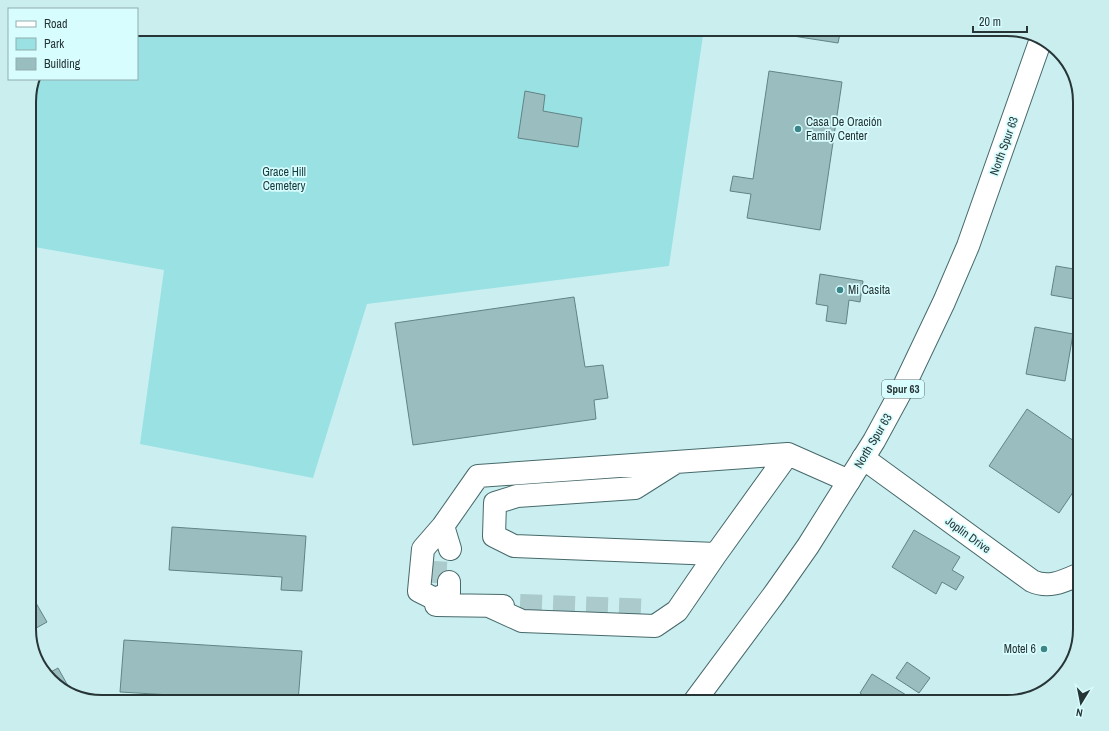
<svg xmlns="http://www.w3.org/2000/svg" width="1109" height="731" font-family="'Archivo Narrow',sans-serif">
	<rect width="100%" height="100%" fill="#cbeff1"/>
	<!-- green -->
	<path fill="#9ae1e4" d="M 137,29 L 704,29 L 669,266 L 367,304 L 313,478 L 140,444 L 164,270 L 29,246 L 29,97 L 37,79 L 137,79 Z"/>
	<!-- building -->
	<path fill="#9abec0" stroke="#618384" d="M 748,29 L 841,29 L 838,43 Z
		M 769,71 L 842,82 L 820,230 L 747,218 L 751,194 L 730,191 L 733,176 L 753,179 Z
		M 525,91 L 545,95 L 543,111 L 582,118 L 578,147 L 518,138 Z
		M 1056,266 L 1080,270 L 1080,300 L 1051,295 Z
		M 820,274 L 863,281 L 860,302 L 849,300 L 846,324 L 826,321 L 828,306 L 816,304 Z
		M 574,297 L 585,367 L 603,365 L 608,398 L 594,400 L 596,419 L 413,445 L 395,323 Z
		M 1035,327 L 1073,334 L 1065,381 L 1026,374 Z
		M 1027,409 L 1080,445 L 1080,482 L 1059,513 L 989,466 Z
		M 172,527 L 306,536 L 302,591 L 281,590 L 282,577 L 169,570 Z
		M 914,530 L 960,557 L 952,570 L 964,577 L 956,590 L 942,582 L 936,594 L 892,567 Z
		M 29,591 L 47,622 L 29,632 Z
		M 124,640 L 302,651 L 298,702 L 239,702 L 239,699 L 120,692 Z
		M 907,662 L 930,678 L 919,693 L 896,678 Z
		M 58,668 L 72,693 L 62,690 L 47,674 Z
		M 872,674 L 911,698 L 909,702 L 871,702 L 872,701 L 860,693 Z"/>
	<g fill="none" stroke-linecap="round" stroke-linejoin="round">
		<!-- minor-tunnel -->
		<path stroke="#aacacc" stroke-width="22" stroke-dasharray="22 11" stroke-linecap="butt" d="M 435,583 L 437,549
			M 520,605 L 651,610"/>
		<!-- minor casing -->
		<g stroke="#47696a" stroke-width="24">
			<path id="minor" d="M 863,458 L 1032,581 C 1049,589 1064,581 1080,574
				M 673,464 L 635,488 L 517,496 L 495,503 L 494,536 L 514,546 L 716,554
				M 443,526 L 423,549 L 419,591 L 435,599 L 449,593 L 449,582
				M 450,549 L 443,526 L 478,476 L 788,454 L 849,481
				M 435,598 L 436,605 L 503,606
				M 489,606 L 522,621 L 655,626 L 677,611 L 716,554 L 788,454"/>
		</g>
		<!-- major casing -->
		<g stroke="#47696a" stroke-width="24">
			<path id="major" d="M 694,702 L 775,593 L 808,546 L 874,441 L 905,384 L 944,302 L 968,246 L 1041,39"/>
		</g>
		<!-- minor -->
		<use href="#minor" stroke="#fff" stroke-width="22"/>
		<!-- major -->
		<use href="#major" stroke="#fff" stroke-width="22"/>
	</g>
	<!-- markers -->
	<g fill="#3c8588" stroke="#d8fdfe" stroke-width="1.5">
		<circle cx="798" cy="129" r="4"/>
		<circle cx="840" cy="290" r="4"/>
		<circle cx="1044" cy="649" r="4"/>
	</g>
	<g text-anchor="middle" stroke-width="3.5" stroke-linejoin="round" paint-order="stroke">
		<!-- shield labels -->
		<rect fill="#d8fdfe" stroke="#5c7172" stroke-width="1" x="882" y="380" width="42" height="18" rx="3"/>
		<g font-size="11" font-weight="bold" fill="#273536">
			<text x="903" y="393">Spur 63</text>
		</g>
		<!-- poi labels -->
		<g font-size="12" fill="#273536" stroke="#d8fdfe" text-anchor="start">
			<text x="806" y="126">Casa De Oración<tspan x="806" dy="14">Family Center</tspan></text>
			<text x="848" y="294">Mi Casita</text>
			<text x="1036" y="653" text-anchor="end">Motel 6</text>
		</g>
		<!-- street labels -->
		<g font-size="12" fill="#273536" stroke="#d8fdfe">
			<text transform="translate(1004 146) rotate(-70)" y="4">North Spur 63</text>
			<text transform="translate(873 441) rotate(-59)" y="4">North Spur 63</text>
			<text transform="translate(968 535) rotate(36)" y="4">Joplin Drive</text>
		</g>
		<!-- park labels -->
		<g font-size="12" fill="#143b3d" stroke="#d8fdfe">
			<text x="284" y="176">Grace Hill<tspan x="284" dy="14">Cemetery</tspan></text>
		</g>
	</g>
	<!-- crop -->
	<path d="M0 0H1109V731H0ZM102 36H1007A66 66 0 0 1 1073 102V629A66 66 0 0 1 1007 695H102A66 66 0 0 1 36 629V102A66 66 0 0 1 102 36Z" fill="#caedee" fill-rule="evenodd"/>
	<path fill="none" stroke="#273536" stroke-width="2" d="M102 36H1007A66 66 0 0 1 1073 102V629A66 66 0 0 1 1007 695H102A66 66 0 0 1 36 629V102A66 66 0 0 1 102 36Z"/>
	<!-- legend -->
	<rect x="8" y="8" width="130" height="72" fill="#d8fdfe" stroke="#91adae"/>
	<rect x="16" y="21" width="20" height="6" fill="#ffffff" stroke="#91adae"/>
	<text x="44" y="28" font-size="12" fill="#273536">Road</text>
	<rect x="16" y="38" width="20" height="12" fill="#9ae1e4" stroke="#91adae"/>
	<text x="44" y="48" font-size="12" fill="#273536">Park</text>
	<rect x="16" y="58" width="20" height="12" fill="#9abec0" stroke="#91adae"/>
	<text x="44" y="68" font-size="12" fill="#273536">Building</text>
	<!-- north arrow -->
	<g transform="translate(1081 703) rotate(190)" stroke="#d8fdfe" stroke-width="3" paint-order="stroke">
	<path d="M0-3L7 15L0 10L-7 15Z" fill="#273536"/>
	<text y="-6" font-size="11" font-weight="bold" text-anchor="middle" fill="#273536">N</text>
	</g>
	<!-- scale -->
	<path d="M973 26v6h54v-6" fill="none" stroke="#273536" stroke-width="2"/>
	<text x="979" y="26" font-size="12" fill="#273536" stroke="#d8fdfe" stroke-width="3" paint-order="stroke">20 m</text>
</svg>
